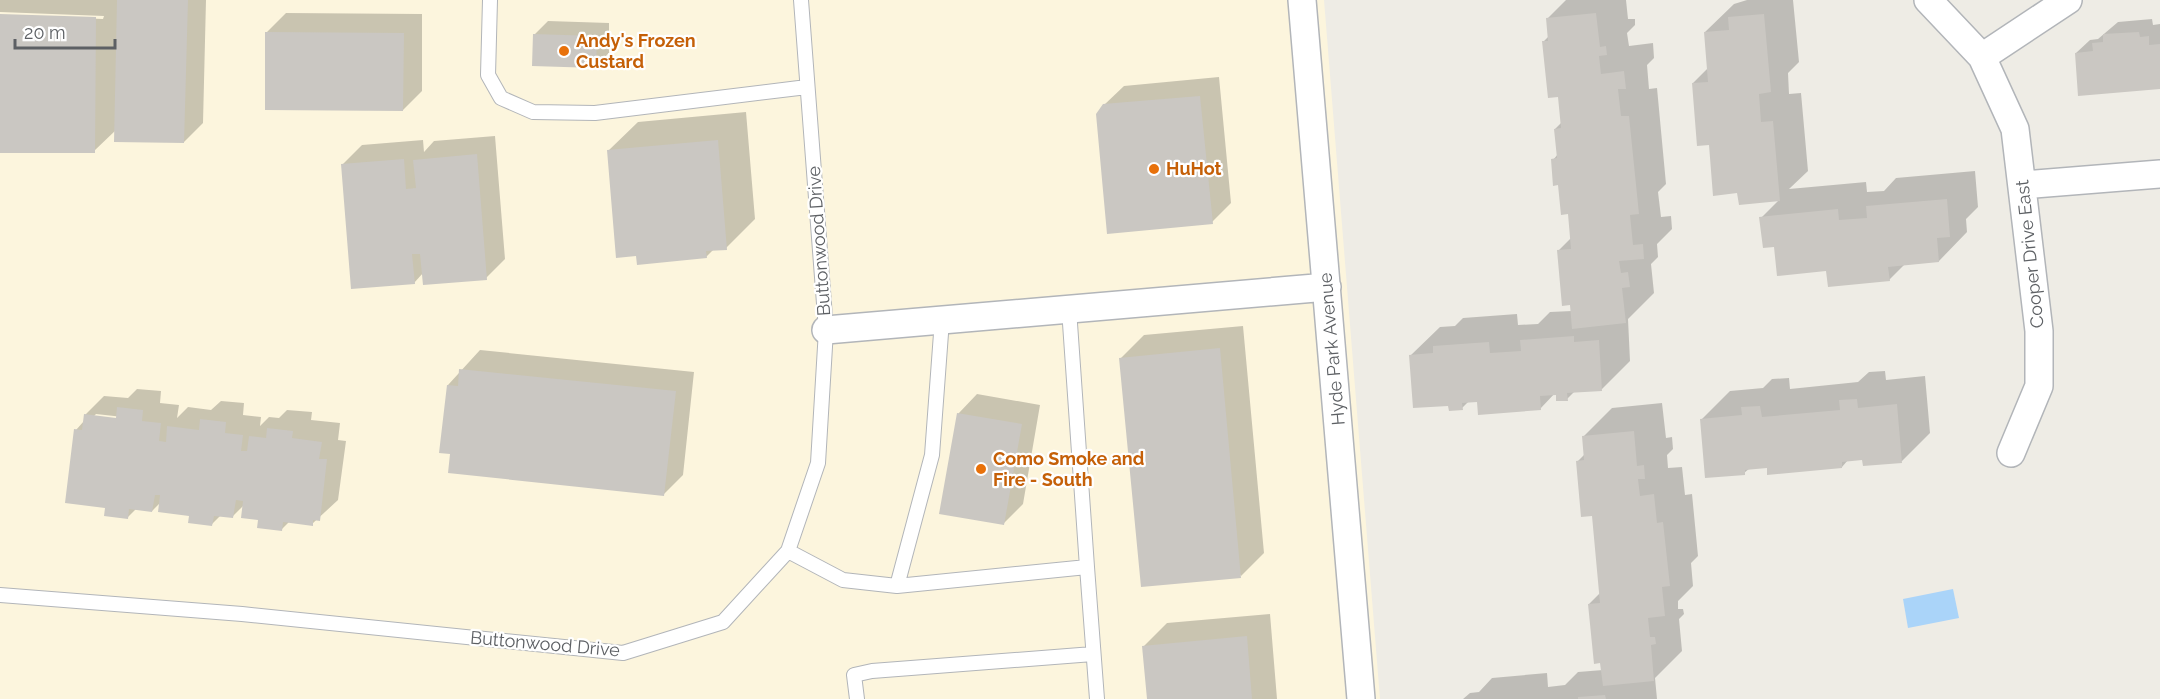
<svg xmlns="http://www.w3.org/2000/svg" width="2160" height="699" font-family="Raleway,sans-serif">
	<rect width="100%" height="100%" fill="#eeece5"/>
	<!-- commercial -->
	<path fill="#fcf5dd" d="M 0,0 L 1324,0 L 1380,699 L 0,699 Z"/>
	<!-- water -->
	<path fill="#aad4f9" d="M 1953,589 L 1959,618 L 1908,628 L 1903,599 Z"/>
	<!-- shadow -->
	<path fill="#0003" fill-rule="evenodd" d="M 0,0 L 206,0 L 203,123 L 184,142 L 116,130 L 94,151 L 0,151 L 0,15 L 103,19 L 104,16 L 0,12 Z
		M 1566,0 L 1626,0 L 1628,19 L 1635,19 L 1635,25 L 1627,33 L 1629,46 L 1653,43 L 1654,58 L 1647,65 L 1649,89 L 1657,88 L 1666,184 L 1658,192 L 1661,217 L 1671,216 L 1672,229 L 1657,244 L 1658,257 L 1651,264 L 1654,293 L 1628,319 L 1630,361 L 1602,389 L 1575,391 L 1567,399 L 1557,391 L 1540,409 L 1478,401 L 1469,401 L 1462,408 L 1450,404 L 1411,355 L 1440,327 L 1455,326 L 1463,318 L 1517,314 L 1518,325 L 1538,324 L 1550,312 L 1572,311 L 1558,251 L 1572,237 L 1569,213 L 1553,160 L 1558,154 L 1555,129 L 1562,122 L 1559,96 L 1543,42 L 1549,36 L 1547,19 Z
		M 1747,0 L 1793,0 L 1799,62 L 1788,73 L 1789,94 L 1801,93 L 1808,171 L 1789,189 L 1866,182 L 1867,192 L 1884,191 L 1896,178 L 1975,171 L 1978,207 L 1966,219 L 1967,232 L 1939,261 L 1905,264 L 1889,280 L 1827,269 L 1761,218 L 1779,200 L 1739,192 L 1710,144 L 1693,83 L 1708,68 L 1705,32 L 1734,4 Z
		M 286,13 L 422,14 L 422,91 L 403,110 L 267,32 Z
		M 2152,19 L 2153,25 L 2160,24 L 2160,88 L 2076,53 L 2090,40 L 2098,39 L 2118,22 Z
		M 548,21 L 609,23 L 609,53 L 595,66 L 534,35 Z
		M 1219,77 L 1231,203 L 1212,222 L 1104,105 L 1124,86 Z
		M 746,112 L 755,219 L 726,248 L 714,249 L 706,257 L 609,150 L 638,122 Z
		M 495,136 L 505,259 L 486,278 L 423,273 L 414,283 L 343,164 L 362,145 L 423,140 L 424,152 L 434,141 Z
		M 1243,326 L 1264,553 L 1241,576 L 1121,358 L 1144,335 Z
		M 480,350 L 694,372 L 683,475 L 664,494 L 451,453 L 448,385 Z
		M 1885,371 L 1886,380 L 1925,376 L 1930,433 L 1902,461 L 1864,459 L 1848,460 L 1842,467 L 1768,466 L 1750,468 L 1744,473 L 1702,419 L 1730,391 L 1763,388 L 1772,379 L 1789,378 L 1790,389 L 1858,382 L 1869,372 Z
		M 137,389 L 161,391 L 160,403 L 179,405 L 177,418 L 188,407 L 211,410 L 221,401 L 244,403 L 243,415 L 261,417 L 260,426 L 269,417 L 279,418 L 287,410 L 312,412 L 311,420 L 340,423 L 338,440 L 346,441 L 338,500 L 312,524 L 290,521 L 282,529 L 259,519 L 244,505 L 233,516 L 221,515 L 212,524 L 161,502 L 152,511 L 136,509 L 128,517 L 106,507 L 76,430 L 84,421 L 85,415 L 104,396 L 128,398 ZM 96,414 L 123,417 L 123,420 L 93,417 Z
		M 977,394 L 1040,405 L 1023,504 L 1004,523 L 958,414 Z
		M 1662,403 L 1666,438 L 1672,437 L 1673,449 L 1667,455 L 1668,468 L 1682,467 L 1685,495 L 1692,494 L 1698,556 L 1691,563 L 1693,586 L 1678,601 L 1678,609 L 1683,609 L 1684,614 L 1679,619 L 1682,651 L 1655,678 L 1657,699 L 1463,699 L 1470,693 L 1479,692 L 1492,678 L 1547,673 L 1548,687 L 1565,685 L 1578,672 L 1603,670 L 1589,604 L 1600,593 L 1593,514 L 1577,462 L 1585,454 L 1583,437 L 1612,408 Z
		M 1270,614 L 1277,699 L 1148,699 L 1144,646 L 1167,623 Z"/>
	<!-- building -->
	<path fill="#cac7c2" d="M 117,0 L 188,0 L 184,143 L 114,142 Z
		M 1596,13 L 1600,47 L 1606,46 L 1607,55 L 1599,56 L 1601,74 L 1624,71 L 1626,89 L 1618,89 L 1621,116 L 1629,116 L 1639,214 L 1630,215 L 1633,245 L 1643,244 L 1644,259 L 1619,261 L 1621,273 L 1628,272 L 1630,287 L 1622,288 L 1626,323 L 1572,329 L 1570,305 L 1562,306 L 1557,250 L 1571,249 L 1568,214 L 1561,215 L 1558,185 L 1553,186 L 1551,159 L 1557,158 L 1554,129 L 1561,128 L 1558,97 L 1548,98 L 1542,41 L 1548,41 L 1546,18 Z
		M 0,14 L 96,17 L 95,153 L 0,153 Z
		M 1764,14 L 1771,92 L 1759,94 L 1761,122 L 1773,121 L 1780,201 L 1739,205 L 1737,193 L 1713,196 L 1709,145 L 1697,146 L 1692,83 L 1708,82 L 1704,32 L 1729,30 L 1728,17 Z
		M 265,32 L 404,33 L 403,111 L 265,110 Z
		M 2139,32 L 2140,37 L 2149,36 L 2149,45 L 2160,44 L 2160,89 L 2078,96 L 2075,53 L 2093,51 L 2092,43 L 2103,42 L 2103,34 Z
		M 533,34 L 597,36 L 596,68 L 532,66 Z
		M 1200,96 L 1213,224 L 1107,234 L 1096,114 L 1103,104 Z
		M 718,140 L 727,250 L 706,251 L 707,258 L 637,265 L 636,256 L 616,258 L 607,150 Z
		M 477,154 L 487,280 L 423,285 L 420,254 L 412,254 L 415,284 L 351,289 L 341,164 L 404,159 L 406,189 L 416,188 L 413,160 Z
		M 1947,199 L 1950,237 L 1937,238 L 1939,262 L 1888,267 L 1890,281 L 1828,287 L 1826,271 L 1777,276 L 1774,247 L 1763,248 L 1759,217 L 1838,209 L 1839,220 L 1867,218 L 1866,206 Z
		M 1574,336 L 1574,342 L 1599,340 L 1602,391 L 1567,393 L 1568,401 L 1556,401 L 1556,395 L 1540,396 L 1541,410 L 1478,415 L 1477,402 L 1462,403 L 1463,410 L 1449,411 L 1448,406 L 1413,408 L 1409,355 L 1433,353 L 1433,346 L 1489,342 L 1490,353 L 1521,351 L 1520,340 Z
		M 1220,348 L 1241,578 L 1141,587 L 1119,358 Z
		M 459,369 L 676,391 L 664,496 L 448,473 L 450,454 L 439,453 L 447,385 L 458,386 Z
		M 1857,399 L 1858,408 L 1897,404 L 1902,463 L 1863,466 L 1862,460 L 1842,462 L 1842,468 L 1767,475 L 1767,468 L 1745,470 L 1745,475 L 1705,478 L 1700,419 L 1742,415 L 1741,407 L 1760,406 L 1762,417 L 1840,410 L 1839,400 Z
		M 117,407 L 143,410 L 142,421 L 161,423 L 159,441 L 166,442 L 167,426 L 199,430 L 200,419 L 226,422 L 225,433 L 243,435 L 241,451 L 247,451 L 249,436 L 266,438 L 267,428 L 293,431 L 292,438 L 322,442 L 319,459 L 327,459 L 320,521 L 313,520 L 313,526 L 283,522 L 282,531 L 257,528 L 258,520 L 241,518 L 243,501 L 236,500 L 233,518 L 214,516 L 212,526 L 188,523 L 189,516 L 158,512 L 160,495 L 155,495 L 152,512 L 129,509 L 128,519 L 104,516 L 105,508 L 65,503 L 74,429 L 82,430 L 84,414 L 116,418 Z
		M 957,413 L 1022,424 L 1004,525 L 939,514 Z
		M 1634,431 L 1637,466 L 1644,465 L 1645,479 L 1638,479 L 1640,496 L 1654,494 L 1657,523 L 1663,522 L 1670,586 L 1662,587 L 1665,616 L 1648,618 L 1650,637 L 1655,637 L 1656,644 L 1651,645 L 1654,681 L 1603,686 L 1600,663 L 1594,664 L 1588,604 L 1600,603 L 1592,516 L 1581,517 L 1576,461 L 1584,460 L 1582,436 Z
		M 1247,636 L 1252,699 L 1147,699 L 1142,646 Z
		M 1605,695 L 1606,699 L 1578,699 L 1578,697 Z"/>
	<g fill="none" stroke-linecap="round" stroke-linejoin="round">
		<!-- lane casing -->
		<g stroke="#b2b5b9" stroke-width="16">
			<path id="lane" d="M 490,0 L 488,75 L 501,98 L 533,112 L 595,113 L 807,87
				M 788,551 L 843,580 L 897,586 L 1087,567 L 1069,309
				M 1087,567 L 1097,699
				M 897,586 L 932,455 L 942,320
				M 0,595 L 242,614 L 623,653 L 723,622 L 788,551 L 818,463 L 826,330 L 801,0
				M 857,699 L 854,675 L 872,671 L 1093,654"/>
		</g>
		<!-- street casing -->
		<g stroke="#b2b5b9" stroke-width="30">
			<path id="street" d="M 1302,0 L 1361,699
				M 1928,0 L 1982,57 L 2015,129 L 2039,331 L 2039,386 L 2011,453
				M 1982,57 L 2068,0
				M 2022,185 L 2160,174
				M 826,330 L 1327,287"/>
		</g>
		<!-- lane -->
		<use href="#lane" stroke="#fff" stroke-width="14"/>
		<!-- street -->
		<use href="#street" stroke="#fff" stroke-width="27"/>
	</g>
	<!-- markers -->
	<g fill="#e8710a" stroke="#fff" stroke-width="2">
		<circle cx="564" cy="51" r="6"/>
		<circle cx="1154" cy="169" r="6"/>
		<circle cx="981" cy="469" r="6"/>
	</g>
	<g text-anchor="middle" stroke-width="4.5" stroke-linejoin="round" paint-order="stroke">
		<!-- food labels -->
		<g font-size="18" font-weight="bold" fill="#c56008" stroke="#fff" text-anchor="start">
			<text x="576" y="47">Andy's Frozen<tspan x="576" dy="21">Custard</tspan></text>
			<text x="1166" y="175">HuHot</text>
			<text x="993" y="465">Como Smoke and<tspan x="993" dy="21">Fire - South</tspan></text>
		</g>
		<!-- street labels -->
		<g font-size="18" fill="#5d6064" stroke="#fff">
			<text transform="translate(819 241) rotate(-94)" y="6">Buttonwood Drive</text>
			<text transform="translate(2030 254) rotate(-96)" y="6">Cooper Drive East</text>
			<text transform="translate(1332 349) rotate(-95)" y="6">Hyde Park Avenue</text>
			<text transform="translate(545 644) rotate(5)" y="6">Buttonwood Drive</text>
		</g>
	</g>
	<!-- scale -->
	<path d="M15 39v9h100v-9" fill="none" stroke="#5d6064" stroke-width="3"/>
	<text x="24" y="39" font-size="18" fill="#5d6064" stroke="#ffffff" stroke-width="4.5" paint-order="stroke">20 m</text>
</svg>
